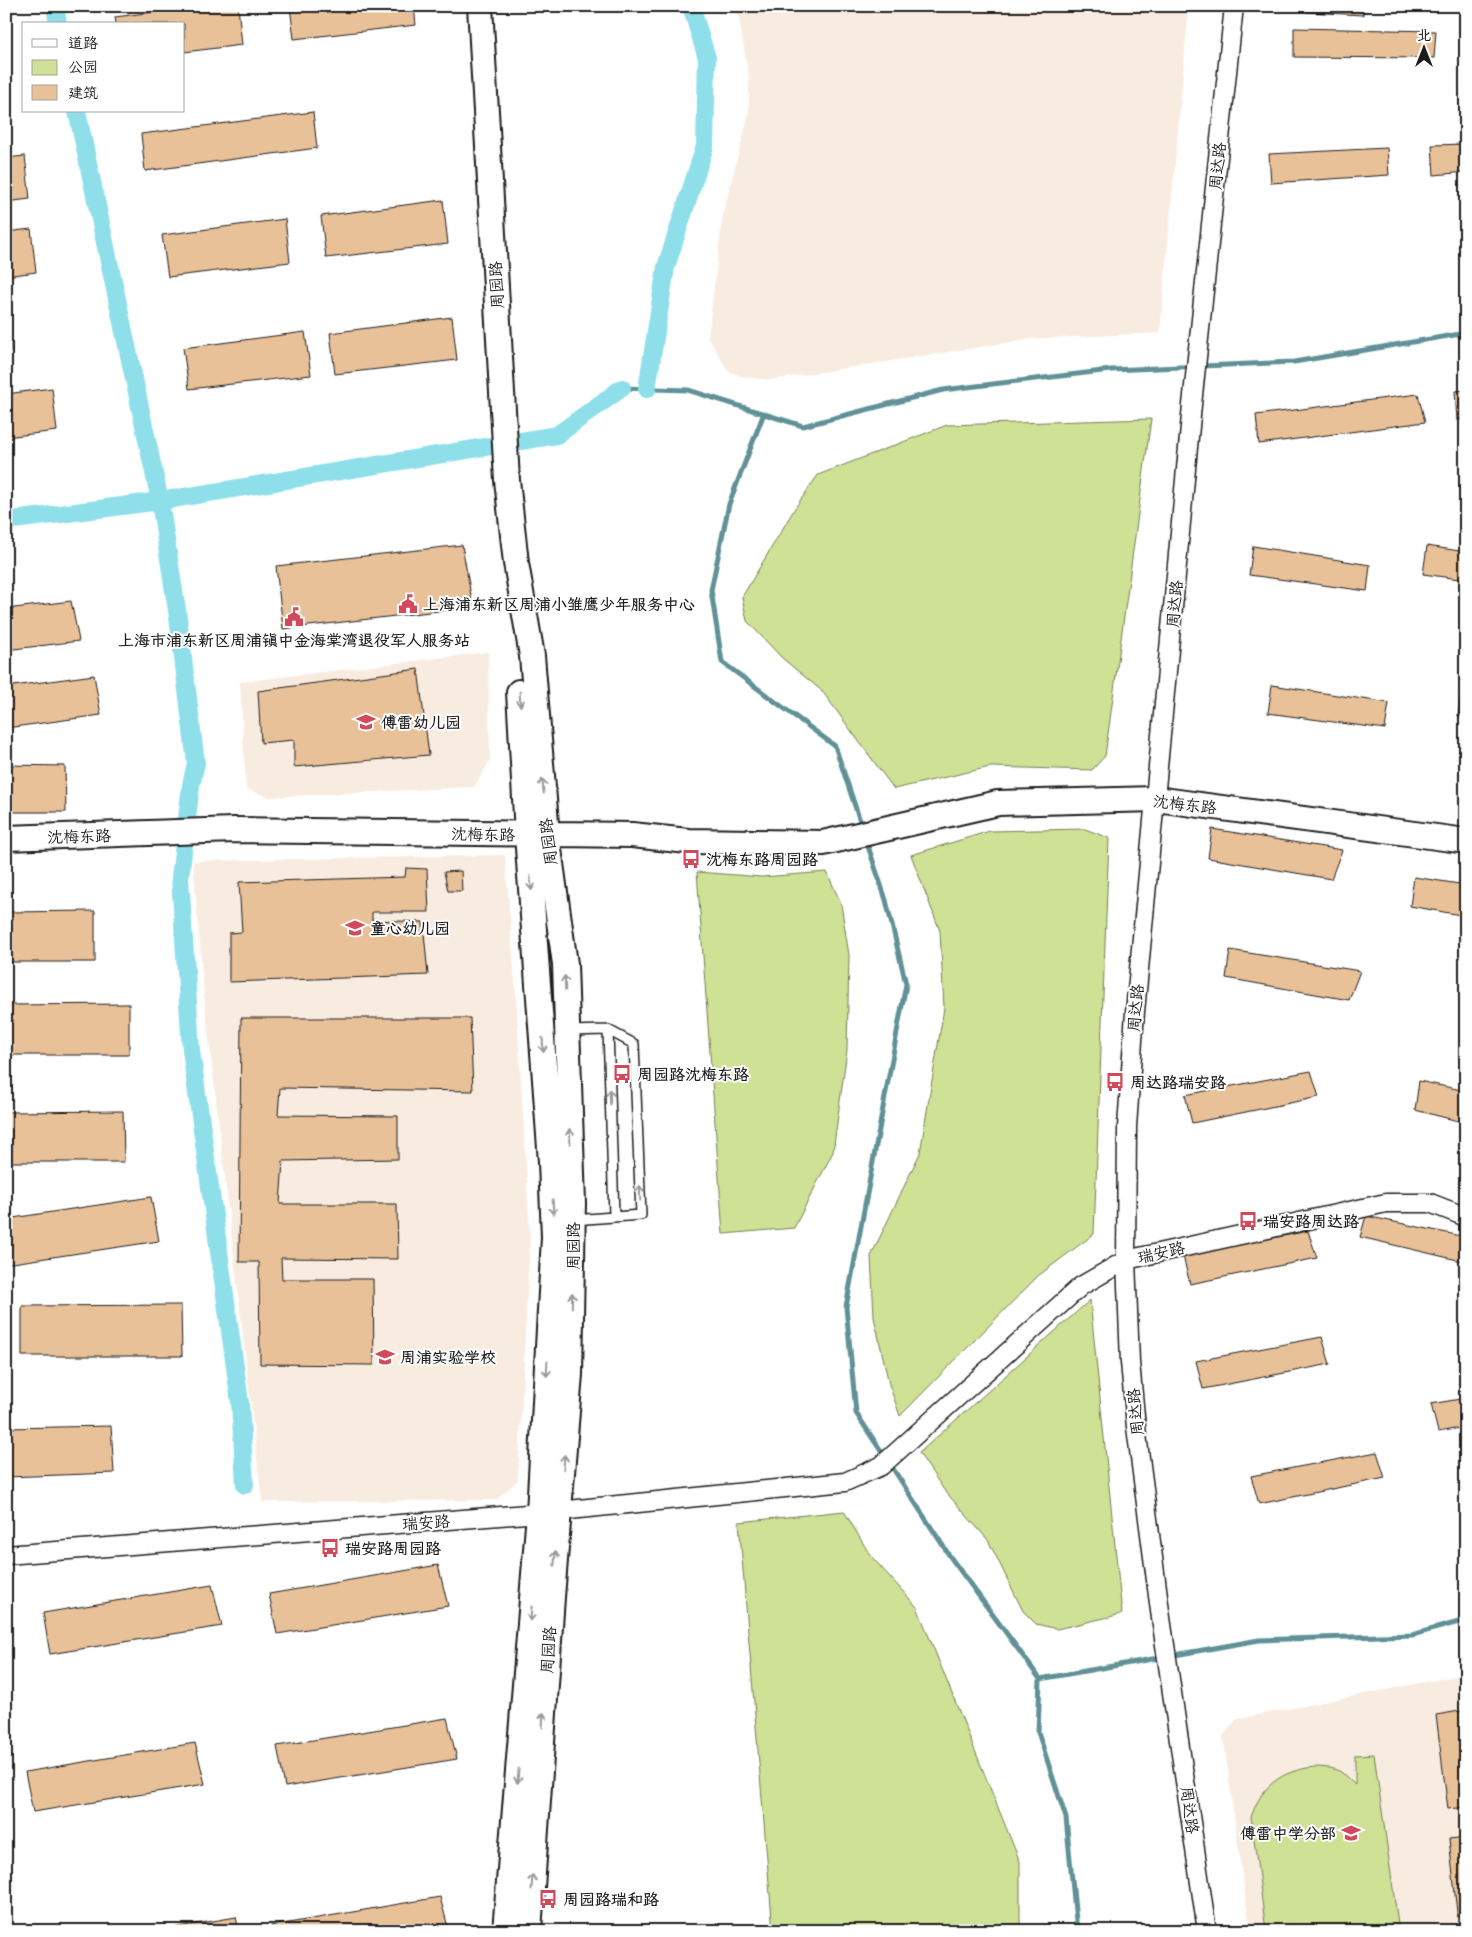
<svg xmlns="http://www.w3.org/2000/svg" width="1472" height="1937" font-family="Delius,'LXGW WenKai TC',sans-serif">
	<rect width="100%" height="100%" fill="#fff"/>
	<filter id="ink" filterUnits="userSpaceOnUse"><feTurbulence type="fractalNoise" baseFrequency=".02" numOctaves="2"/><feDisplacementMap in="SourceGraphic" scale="10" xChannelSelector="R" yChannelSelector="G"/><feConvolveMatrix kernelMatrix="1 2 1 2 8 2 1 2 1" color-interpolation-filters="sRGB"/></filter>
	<g filter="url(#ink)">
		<!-- built -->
		<path fill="#f8ece0" d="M 737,6 L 1189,6 L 1160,333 L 1031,339 L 771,380 L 744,377 L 728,371 L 708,337 L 723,213 L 749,114 L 749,79 Z
			M 488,652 L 490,761 L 474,787 L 269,797 L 246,789 L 240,682 Z
			M 505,855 L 516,995 L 530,1235 L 518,1480 L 496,1500 L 262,1502 L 204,995 L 193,861 Z
			M 1466,1674 L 1466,1931 L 1250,1931 L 1223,1736 L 1237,1719 Z"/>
		<!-- green -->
		<path fill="#cfe195" stroke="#767e58" d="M 1151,419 L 1105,756 L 1092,770 L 990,767 L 894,789 L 822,691 L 782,658 L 747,621 L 742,597 L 795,508 L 818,475 L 947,425 Z
			M 1085,829 L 1109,838 L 1094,1234 L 1038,1276 L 900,1416 L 889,1384 L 874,1317 L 871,1256 L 920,1153 L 944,1008 L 940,931 L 911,855 L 990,831 Z
			M 697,872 L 762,877 L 827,872 L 841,904 L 849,955 L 847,1050 L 833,1152 L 794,1228 L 723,1234 Z
			M 1090,1300 L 1122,1614 L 1057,1629 L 1036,1624 L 1023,1611 L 988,1540 L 944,1490 L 919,1453 Z
			M 844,1511 L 870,1555 L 917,1607 L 1020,1862 L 1020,1931 L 773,1931 L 739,1522 Z
			M 1374,1754 L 1399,1931 L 1266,1931 L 1251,1817 C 1262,1785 1281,1771 1314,1767 C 1321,1767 1335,1768 1341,1772 C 1346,1776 1350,1781 1355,1785 L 1355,1755 Z"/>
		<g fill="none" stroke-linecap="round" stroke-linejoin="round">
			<!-- stream -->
			<path stroke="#609197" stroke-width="5" d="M 622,388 L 688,390 L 803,426 L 943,390 L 1111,370 L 1294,362 L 1466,333
				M 764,413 L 729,504 L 711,590 L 722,662 L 835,746 L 862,827
				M 866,840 L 886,900 L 906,984 L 846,1307 L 856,1413 L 885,1457
				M 890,1464 L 951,1558 L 1040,1679 L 1038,1732 L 1066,1818 L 1077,1931
				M 1040,1679 L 1259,1640 L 1412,1635 L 1466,1620"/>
			<!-- canal -->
			<path stroke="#8edfe9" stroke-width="18" d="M 55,6 L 58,24
				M 77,111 L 160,501 L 178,617 L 196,763 L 191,785 L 180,877 L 191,1050 L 240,1403 L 245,1485
				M 647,389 L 666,267 L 705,146 L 707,58 L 691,6
				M 6,521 L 160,501 L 557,435 L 622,388"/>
		</g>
		<!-- building -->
		<path fill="#e9c199" stroke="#1c1c1c" d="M 200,6 L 238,6 L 242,45 L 184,52 L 184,24 L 116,24 L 115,17 Z
			M 290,6 L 414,6 L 416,25 L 294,39 Z
			M 1307,6 L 1363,6 L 1363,15 L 1307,12 Z
			M 1294,28 L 1436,31 L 1434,58 L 1294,57 Z
			M 6,77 L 12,115 L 6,116 Z
			M 313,112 L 317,148 L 145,171 L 141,134 Z
			M 1466,144 L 1466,172 L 1434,175 L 1432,145 Z
			M 1387,148 L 1389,175 L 1271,183 L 1269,154 Z
			M 25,156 L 30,199 L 6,202 L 6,158 Z
			M 443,200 L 448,244 L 326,258 L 321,216 Z
			M 285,219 L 290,262 L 168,277 L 162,235 Z
			M 31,229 L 36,272 L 6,276 L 6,232 Z
			M 7,313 L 11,351 L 6,352 L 6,313 Z
			M 452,317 L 457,360 L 335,374 L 330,333 Z
			M 305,332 L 311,375 L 189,389 L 183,348 Z
			M 52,388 L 57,431 L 6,437 L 6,394 Z
			M 1466,390 L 1466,419 L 1457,420 L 1455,391 Z
			M 1418,394 L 1425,422 L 1259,444 L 1256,415 Z
			M 462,545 L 473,607 L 283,629 L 276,566 Z
			M 1253,546 L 1370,565 L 1367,591 L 1249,575 Z
			M 1427,546 L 1466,552 L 1466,580 L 1423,574 Z
			M 71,601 L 79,641 L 6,650 L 6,609 Z
			M 418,669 L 429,755 L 294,767 L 294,740 L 261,743 L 258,691 Z
			M 94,675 L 101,715 L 6,728 L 6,687 Z
			M 1272,685 L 1389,703 L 1385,729 L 1268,713 Z
			M 1462,687 L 1466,688 L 1466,717 L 1458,716 Z
			M 6,765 L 65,766 L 66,812 L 6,812 Z
			M 1212,829 L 1342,850 L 1331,879 L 1208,858 Z
			M 406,868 L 427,869 L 429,912 L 372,912 L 372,920 L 423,922 L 428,975 L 229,982 L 229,933 L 242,932 L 239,882 L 405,877 Z
			M 461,871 L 462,891 L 448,891 L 444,872 Z
			M 1414,877 L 1466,885 L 1466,916 L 1410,906 Z
			M 95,911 L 95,962 L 6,962 L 6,912 Z
			M 1230,950 L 1360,971 L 1349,1000 L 1226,978 Z
			M 129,1004 L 129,1055 L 6,1055 L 6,1005 Z
			M 241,1018 L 470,1018 L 473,1091 L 280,1088 L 278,1115 L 398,1116 L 398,1159 L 283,1161 L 280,1204 L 397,1204 L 398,1259 L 281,1258 L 282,1279 L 373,1279 L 374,1365 L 260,1364 L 259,1262 L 239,1262 Z
			M 1311,1071 L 1319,1097 L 1192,1123 L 1185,1095 Z
			M 1419,1081 L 1466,1091 L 1466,1123 L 1415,1110 Z
			M 123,1111 L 124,1162 L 6,1162 L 6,1112 Z
			M 151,1197 L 159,1241 L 6,1264 L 6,1219 Z
			M 1366,1216 L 1466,1237 L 1466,1262 L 1360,1237 Z
			M 1308,1231 L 1317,1258 L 1190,1284 L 1183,1256 Z
			M 181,1305 L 182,1356 L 22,1356 L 22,1306 Z
			M 1322,1337 L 1330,1364 L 1203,1389 L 1196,1361 Z
			M 1466,1398 L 1466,1427 L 1438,1432 L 1431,1404 Z
			M 111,1426 L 114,1473 L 6,1477 L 6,1428 Z
			M 1377,1452 L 1385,1478 L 1259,1504 L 1251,1476 Z
			M 438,1565 L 448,1606 L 277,1634 L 269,1594 Z
			M 212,1585 L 222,1626 L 50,1654 L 43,1613 Z
			M 1466,1710 L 1466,1807 L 1448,1809 L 1436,1715 Z
			M 447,1718 L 457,1759 L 285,1787 L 277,1746 Z
			M 195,1743 L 205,1784 L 33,1812 L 25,1772 Z
			M 1466,1837 L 1466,1931 L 1459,1931 L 1449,1839 Z
			M 440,1897 L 449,1931 L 272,1931 L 271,1926 Z
			M 236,1917 L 239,1931 L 155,1931 Z"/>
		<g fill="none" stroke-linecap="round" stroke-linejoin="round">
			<!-- lane casing -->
			<g stroke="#1c1c1c" stroke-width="12">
				<path id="lane" d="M 608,1030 L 614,1215
					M 568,1031 L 608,1030 L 634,1044 L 641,1215 L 573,1220"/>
			</g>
			<!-- street casing -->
			<g stroke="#1c1c1c" stroke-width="21">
				<path id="street" d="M 6,1555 L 539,1513 L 845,1482 L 881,1466 L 1081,1286 L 1126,1260 L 1386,1203 L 1430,1203 L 1466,1217
					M 1207,1931 L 1160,1611 L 1136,1427 L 1130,1362 L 1126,1260 L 1127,1127 L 1135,1012 L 1192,405 L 1234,6"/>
			</g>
			<!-- secondary casing -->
			<g stroke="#1c1c1c" stroke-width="28">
				<path id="secondary" d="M 480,6 L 507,480 L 516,563 L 532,656 L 547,835 L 565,964 L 573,1203 L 570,1374 L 552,1597 L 529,1931
					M 6,838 L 234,830 L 632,835 L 688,841 L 823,843 L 998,803 L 1156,799 L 1466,841
					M 505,1931 L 539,1513 L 554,1237 L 551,1162 L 527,834 L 519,692"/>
			</g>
			<!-- lane -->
			<use href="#lane" stroke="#fff" stroke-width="9"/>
			<!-- street -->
			<use href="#street" stroke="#fff" stroke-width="18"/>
			<!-- secondary -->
			<use href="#secondary" stroke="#fff" stroke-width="24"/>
		</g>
		<!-- one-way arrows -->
		<defs><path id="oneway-shaft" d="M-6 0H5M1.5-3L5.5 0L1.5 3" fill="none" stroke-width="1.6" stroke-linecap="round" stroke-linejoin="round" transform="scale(1.25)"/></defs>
		<g stroke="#999">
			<use href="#oneway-shaft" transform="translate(520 699) rotate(87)"/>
			<use href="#oneway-shaft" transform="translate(543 786) rotate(-95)"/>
			<use href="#oneway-shaft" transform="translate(531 883) rotate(85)"/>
			<use href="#oneway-shaft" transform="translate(565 983) rotate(-92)"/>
			<use href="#oneway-shaft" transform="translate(543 1045) rotate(86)"/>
			<use href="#oneway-shaft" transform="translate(610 1097) rotate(-92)"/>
			<use href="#oneway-shaft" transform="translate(570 1136) rotate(-93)"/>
			<use href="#oneway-shaft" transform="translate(640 1193) rotate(-92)"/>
			<use href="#oneway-shaft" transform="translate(553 1207) rotate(88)"/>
			<use href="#oneway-shaft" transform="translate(572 1300) rotate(-89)"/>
			<use href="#oneway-shaft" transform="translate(547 1369) rotate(93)"/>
			<use href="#oneway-shaft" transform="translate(564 1462) rotate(-86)"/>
			<use href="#oneway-shaft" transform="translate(555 1558) rotate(-85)"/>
			<use href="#oneway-shaft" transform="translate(531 1614) rotate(95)"/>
			<use href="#oneway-shaft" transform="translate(543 1720) rotate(-86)"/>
			<use href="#oneway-shaft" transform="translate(518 1776) rotate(95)"/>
			<use href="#oneway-shaft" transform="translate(532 1882) rotate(-86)"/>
		</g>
	</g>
	<!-- icons -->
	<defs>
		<g id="civic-bare" transform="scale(1.5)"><path d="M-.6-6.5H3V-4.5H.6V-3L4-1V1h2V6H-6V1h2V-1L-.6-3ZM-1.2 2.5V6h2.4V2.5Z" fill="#d1495b" stroke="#fff" stroke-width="2.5" paint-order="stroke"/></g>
		<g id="school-bare" transform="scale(1.5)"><path d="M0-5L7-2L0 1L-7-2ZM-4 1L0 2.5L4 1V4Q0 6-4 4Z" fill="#d1495b" stroke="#fff" stroke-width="2.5" paint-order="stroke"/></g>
		<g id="bus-bare" transform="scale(1.5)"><path d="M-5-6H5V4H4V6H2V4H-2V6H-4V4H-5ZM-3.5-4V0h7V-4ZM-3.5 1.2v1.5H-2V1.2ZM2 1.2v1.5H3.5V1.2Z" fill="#d1495b" stroke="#fff" stroke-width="2.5" paint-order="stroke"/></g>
	</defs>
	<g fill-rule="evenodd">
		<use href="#civic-bare" x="408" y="604"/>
		<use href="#civic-bare" x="294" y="617"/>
		<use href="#school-bare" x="366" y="722"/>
		<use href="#bus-bare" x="691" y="859"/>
		<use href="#school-bare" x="355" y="928"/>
		<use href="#bus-bare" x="622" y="1074"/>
		<use href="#bus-bare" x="1115" y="1082"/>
		<use href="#bus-bare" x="1248" y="1221"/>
		<use href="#school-bare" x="385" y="1357"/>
		<use href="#bus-bare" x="330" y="1548"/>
		<use href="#school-bare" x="1351" y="1833"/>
		<use href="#bus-bare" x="548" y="1899"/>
	</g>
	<g text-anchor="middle" stroke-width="4" stroke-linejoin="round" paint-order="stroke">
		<!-- street labels -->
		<g font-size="16" fill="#1c1c1c" stroke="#fff">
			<text transform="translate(1217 166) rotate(-84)" y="6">周达路</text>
			<text transform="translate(496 285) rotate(-93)" y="6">周园路</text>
			<text transform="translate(1174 604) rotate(-85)" y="6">周达路</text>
			<text transform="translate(1185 804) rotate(6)" y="6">沈梅东路</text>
			<text transform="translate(483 834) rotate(1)" y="6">沈梅东路</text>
			<text transform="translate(79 836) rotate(-2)" y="6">沈梅东路</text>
			<text transform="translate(548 842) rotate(-97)" y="6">周园路</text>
			<text transform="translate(1135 1008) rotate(-85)" y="6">周达路</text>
			<text transform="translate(573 1246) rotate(-90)" y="6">周园路</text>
			<text transform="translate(1161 1252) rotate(-13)" y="6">瑞安路</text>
			<text transform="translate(1135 1412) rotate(-96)" y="6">周达路</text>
			<text transform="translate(426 1522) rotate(-4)" y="6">瑞安路</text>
			<text transform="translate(548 1650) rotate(-86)" y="6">周园路</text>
			<text transform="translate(1190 1810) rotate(82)" y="6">周达路</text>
		</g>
		<!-- poi labels -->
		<g font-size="16" font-weight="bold" fill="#1c1c1c" stroke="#fff" text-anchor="start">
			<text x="423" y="610">上海浦东新区周浦小雏鹰少年服务中心</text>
			<text x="294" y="646" text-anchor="middle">上海市浦东新区周浦镇中金海棠湾退役军人服务站</text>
			<text x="381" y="728">傅雷幼儿园</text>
			<text x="706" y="865">沈梅东路周园路</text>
			<text x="370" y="934">童心幼儿园</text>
			<text x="637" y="1080">周园路沈梅东路</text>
			<text x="1130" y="1088">周达路瑞安路</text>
			<text x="1263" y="1227">瑞安路周达路</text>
			<text x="400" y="1363">周浦实验学校</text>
			<text x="345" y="1554">瑞安路周园路</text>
			<text x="1336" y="1839" text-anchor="end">傅雷中学分部</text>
			<text x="563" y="1905">周园路瑞和路</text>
		</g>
	</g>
	<!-- margin -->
	<rect width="1472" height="1937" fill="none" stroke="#fff" stroke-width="25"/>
	<rect x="12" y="12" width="1447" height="1912" fill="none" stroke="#1c1c1c" stroke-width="2" filter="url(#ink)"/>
	<!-- legend -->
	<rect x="22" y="22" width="162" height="90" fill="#ffffff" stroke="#a4a4a4"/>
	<rect x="32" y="39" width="25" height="8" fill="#ffffff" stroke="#a4a4a4"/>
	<text x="68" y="48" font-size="15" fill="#1c1c1c">道路</text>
	<rect x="32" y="60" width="25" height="15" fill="#cfe195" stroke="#a4a4a4"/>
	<text x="68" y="72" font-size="15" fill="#1c1c1c">公园</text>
	<rect x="32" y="85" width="25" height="15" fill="#e9c199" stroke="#a4a4a4"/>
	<text x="68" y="98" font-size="15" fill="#1c1c1c">建筑</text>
	<!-- north arrow -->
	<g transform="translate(1424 48)" stroke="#ffffff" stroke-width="4" paint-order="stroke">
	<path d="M0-4L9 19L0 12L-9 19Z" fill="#1c1c1c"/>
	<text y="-8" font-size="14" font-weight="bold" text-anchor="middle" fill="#1c1c1c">北</text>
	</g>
</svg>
